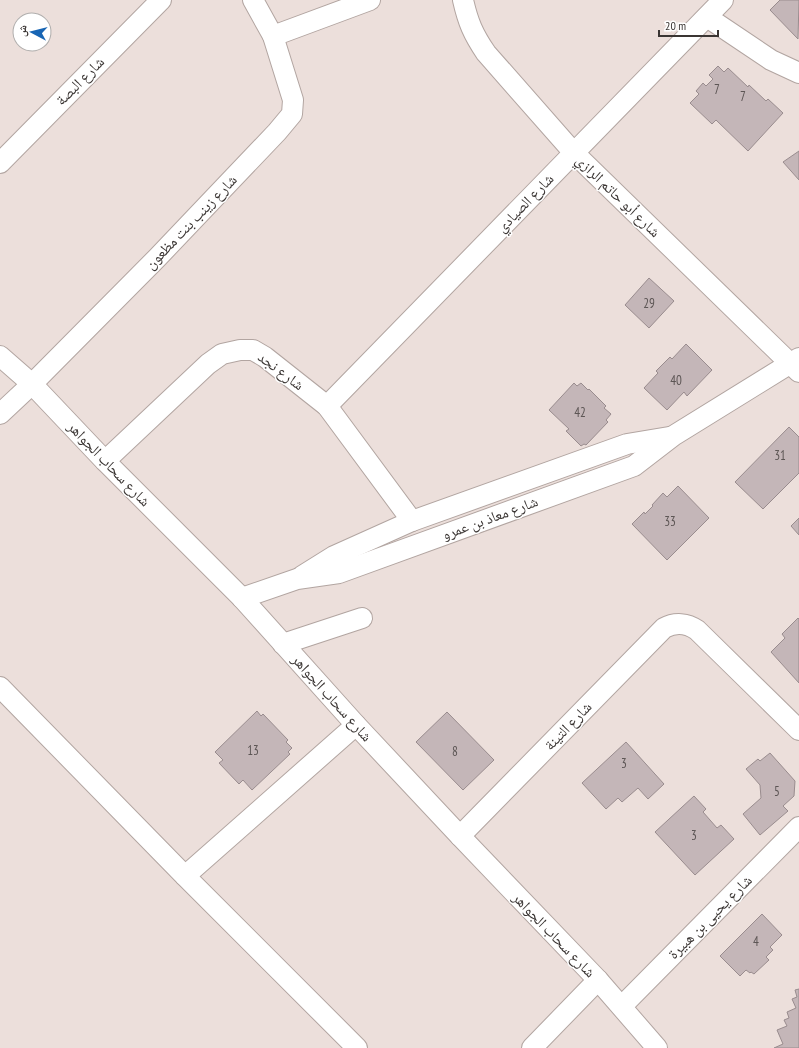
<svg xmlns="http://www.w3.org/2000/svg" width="799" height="1048" font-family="'PT Sans Narrow','Noto Naskh Arabic',sans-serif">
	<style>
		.building { fill: #c4b6b8; stroke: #998c8e }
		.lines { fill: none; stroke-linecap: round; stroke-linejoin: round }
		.minor-casing { stroke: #b2a5a1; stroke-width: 22 }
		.minor { stroke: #fff; stroke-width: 20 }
		.labels { text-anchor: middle; stroke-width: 3; stroke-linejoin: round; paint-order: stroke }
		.number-label { font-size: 13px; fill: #5c5554 }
		.street-label { font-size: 15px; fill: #3a3533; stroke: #fff }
	</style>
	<rect width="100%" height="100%" fill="#ecdfdb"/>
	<g class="building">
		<path d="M780 0H799L798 39 770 10Z"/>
		<path d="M718 66 724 72 728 68 748 87 749 85 766 101 768 99 783 113 748 151 716 120 712 124 690 103 699 94 696 91 703 83 706 86 713 79 709 75Z"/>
		<path d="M799 151V180L783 162Z"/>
		<path d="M649 278 674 301 649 328 625 305Z"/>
		<path d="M686 344 712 370 687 396 684 392 667 410 644 388 658 373 656 371 670 357 672 359Z"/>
		<path d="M574 383 577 386 581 383 588 390 589 389 606 406 604 408 611 414 606 420 608 422 586 445 584 444 581 446 566 431 569 429 549 410Z"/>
		<path d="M789 427 799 437V473L763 509 735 482Z"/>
		<path d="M678 486 709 518 667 560 632 524 644 512 645 514 653 506 652 505 663 493 667 497Z"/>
		<path d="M799 518V535L791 526Z"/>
		<path d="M798 618 799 619V683L771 652 785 638 782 634Z"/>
		<path d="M257 711 261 716 263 714 288 740 286 742 292 748 288 752 290 754 252 790 243 780 239 784 219 763 223 760 215 752Z"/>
		<path d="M447 712 494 760 463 790 416 742Z"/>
		<path d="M626 742 664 784 648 799 638 788 622 802 618 798 606 809 582 783Z"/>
		<path d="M770 753 795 781 794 796 783 806 788 811 760 835 743 814 761 798 760 785 746 769 758 759 760 761Z"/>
		<path d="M694 796 706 809 703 812 717 828 721 825 734 839 695 875 655 832Z"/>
		<path d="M762 914 782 935 770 947 773 950 766 957 769 960 754 974 751 972 750 973 746 970 740 976 720 956Z"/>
		<path d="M799 989V1048H774L783 1044 777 1030 787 1026 784 1020 789 1018 787 1012 796 1008 792 999 797 997 795 990Z"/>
	</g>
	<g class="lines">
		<g class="minor-casing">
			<g id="minor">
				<path d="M463 0C468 22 473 34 486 53L574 153 799 372"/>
				<path d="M707 17 771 60 799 73"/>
				<path d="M273 36 370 0"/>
				<path d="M0 163 161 0"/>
				<path d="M0 356 32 384 105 461 242 598 356 725 460 836 598 980 657 1048"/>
				<path d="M327 406 723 0"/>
				<path d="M0 414 32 384 157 258 277 132 292 114 293 100 273 36 253 0"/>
				<path d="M105 461 208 364 222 354 240 350H253L265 357 327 406 412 521"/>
				<path d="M302 576 334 556 412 521 627 444 669 437"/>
				<path d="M242 598 297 579 339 573 634 466 673 436 799 358"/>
				<path d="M283 644 362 618"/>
				<path d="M0 687 185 876 357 1048"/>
				<path d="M460 836 664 628C675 622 687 623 697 630L799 730"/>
				<path d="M185 876 356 725"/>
				<path d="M622 1006 799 827"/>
				<path d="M532 1048 598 980"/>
			</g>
		</g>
		<use href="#minor" class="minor"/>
	</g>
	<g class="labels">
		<g class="number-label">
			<text x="717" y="94">7</text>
			<text x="743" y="101">7</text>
			<text x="649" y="308">29</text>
			<text x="676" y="385">40</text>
			<text x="580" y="417">42</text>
			<text x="780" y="460">31</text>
			<text x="670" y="526">33</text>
			<text x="253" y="755">13</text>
			<text x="455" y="756">8</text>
			<text x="624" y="768">3</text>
			<text x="777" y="796">5</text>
			<text x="694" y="840">3</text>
			<text x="756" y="946">4</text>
		</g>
		<g class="street-label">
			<text transform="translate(80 81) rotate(-45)" y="5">شارع البصة</text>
			<text transform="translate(618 196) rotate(44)" y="5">شارع أبو حاتم الرازي</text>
			<text transform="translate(525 203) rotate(-46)" y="5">شارع الصيادي</text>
			<text transform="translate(191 222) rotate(-46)" y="5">شارع زينب بنت مظعون</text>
			<text transform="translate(281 371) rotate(37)" y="5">شارع نجد</text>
			<text transform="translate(109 464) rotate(46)" y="5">شارع سحاب الجواهر</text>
			<text transform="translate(490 518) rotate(-20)" y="5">شارع معاذ بن عمرو</text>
			<text transform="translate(332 698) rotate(48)" y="5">شارع سحاب الجواهر</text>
			<text transform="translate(568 726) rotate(-46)" y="5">شارع التينة</text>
			<text transform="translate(710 917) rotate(-45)" y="5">شارع يحيى بن هبيرة</text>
			<text transform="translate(554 935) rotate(46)" y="5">شارع سحاب الجواهر</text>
		</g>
	</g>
	<g transform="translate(32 32) rotate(277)"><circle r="19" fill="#ffffff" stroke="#b0aead"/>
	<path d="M0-3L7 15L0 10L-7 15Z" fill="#1865b4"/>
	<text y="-6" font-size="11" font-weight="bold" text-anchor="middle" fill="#3a3533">ش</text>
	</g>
	<path d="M659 30v6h59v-6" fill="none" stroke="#3a3533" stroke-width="2"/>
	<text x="665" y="30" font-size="12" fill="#3a3533" stroke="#ffffff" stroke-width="3" paint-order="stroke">20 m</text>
</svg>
